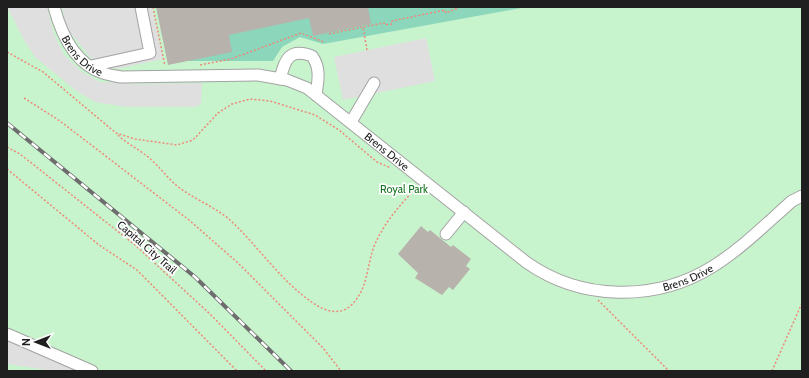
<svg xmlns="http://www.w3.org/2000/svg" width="809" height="378" font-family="Cabin,sans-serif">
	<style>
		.park { fill: #c8f4cd }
		.pitch { fill: #8cd6bc }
		.parking { fill: #dfdfdf }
		.building { fill: #b8b2ac }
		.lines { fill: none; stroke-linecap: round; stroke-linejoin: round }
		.minor-casing { stroke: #a3a3a3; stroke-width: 13 }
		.path { stroke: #ed897a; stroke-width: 1.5; stroke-dasharray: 2 2; stroke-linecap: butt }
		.minor { stroke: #fff; stroke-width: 11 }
		.rail-casing { stroke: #6d6d6d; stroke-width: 4 }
		.rail { stroke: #fff; stroke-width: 2.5; stroke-dasharray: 8; stroke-linecap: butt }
		.labels { text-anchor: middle; stroke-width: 3.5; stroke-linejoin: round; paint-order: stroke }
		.street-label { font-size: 11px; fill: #1f1f1f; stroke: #fff }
		.park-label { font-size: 11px; fill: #167421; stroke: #fff }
	</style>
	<rect width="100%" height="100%" fill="#efece6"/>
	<rect class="park" x="7" y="7" width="795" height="364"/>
	<path class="pitch" d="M161 7H527L323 44 300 37 282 47 273 61H172Z"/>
	<g class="parking">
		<path d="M7 7H47L54 34 64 55 82 72 100 82 135 84 202 83 201 104 195 107H126L95 102 75 90 35 57 24 40Z"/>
		<path d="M62 7H152L163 59 116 69 90 57 66 27Z"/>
		<path d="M426 38 435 81 343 100 334 57Z"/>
		<path d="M7 334 92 371H54L7 364Z"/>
	</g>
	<g class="building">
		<path d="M156 7H368L371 24 313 36 309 18 229 35 232 52 168 65Z"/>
		<path d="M421 226 428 232 430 230 451 247 453 245 471 259 466 266 470 269 453 290 449 287 442 295 415 278 418 273 398 254Z"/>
	</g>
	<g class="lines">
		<g class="minor-casing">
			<g id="minor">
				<path id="s1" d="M54 7C61 33 75 64 103 73 109 75 115 76 121 77L258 75 287 80 307 88 526 262C581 301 655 302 712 267 741 249 767 223 792 201L802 196"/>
				<path d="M91 66 150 53 141 7"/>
				<path d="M280 79C285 60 289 47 312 56 321 68 318 81 316 95"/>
				<path d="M351 122 374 83"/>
				<path d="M446 234 464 212"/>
				<path d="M7 334 92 371"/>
			</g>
		</g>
		<g class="path">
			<path d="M153 7 165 66"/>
			<path d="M329 34 363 27"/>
			<path d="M367 50 363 27 384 23 385 25 392 24V21L445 10 446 13 460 7"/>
			<path d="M7 52 43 72 116 133 135 139 177 145 193 140 218 113 232 104 250 99 270 101 315 115 339 130 377 162 391 168"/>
			<path d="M200 65 231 59 301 33 324 42"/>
			<path d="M24 98 60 121 189 220 238 263 323 348 341 371"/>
			<path d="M118 135C126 143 135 147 144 154 159 164 168 181 184 191 199 201 216 208 230 220 259 247 282 283 316 305 326 311 339 315 349 307 369 291 366 265 375 244 384 223 400 205 416 188"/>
			<path d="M7 147 20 154 135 245 210 314 266 371"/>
			<path d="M7 169 99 245 137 270 237 371"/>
			<path d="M598 300 669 371"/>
			<path d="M772 371 802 303"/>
		</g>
		<use href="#minor" class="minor"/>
		<g class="rail-casing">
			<path id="rail" d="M7 123 195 277 291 371"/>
		</g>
		<use href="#rail" class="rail"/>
	</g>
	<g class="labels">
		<g class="street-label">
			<text dy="4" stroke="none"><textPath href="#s1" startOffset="58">Brens Drive</textPath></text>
			<text dy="4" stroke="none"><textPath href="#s1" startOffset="394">Brens Drive</textPath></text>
			<text transform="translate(147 247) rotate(41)" y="4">Capital City Trail</text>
			<text dy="4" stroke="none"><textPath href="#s1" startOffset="742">Brens Drive</textPath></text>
		</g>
		<g class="park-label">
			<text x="404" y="193">Royal Park</text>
		</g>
	</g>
	<rect width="809" height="378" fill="none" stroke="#1f1f1f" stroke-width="16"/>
	<g transform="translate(36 342) rotate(270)" stroke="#ffffff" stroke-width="3" paint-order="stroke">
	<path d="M0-3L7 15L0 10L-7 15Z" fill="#1f1f1f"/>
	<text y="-6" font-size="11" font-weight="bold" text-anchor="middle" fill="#1f1f1f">N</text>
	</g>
</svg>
